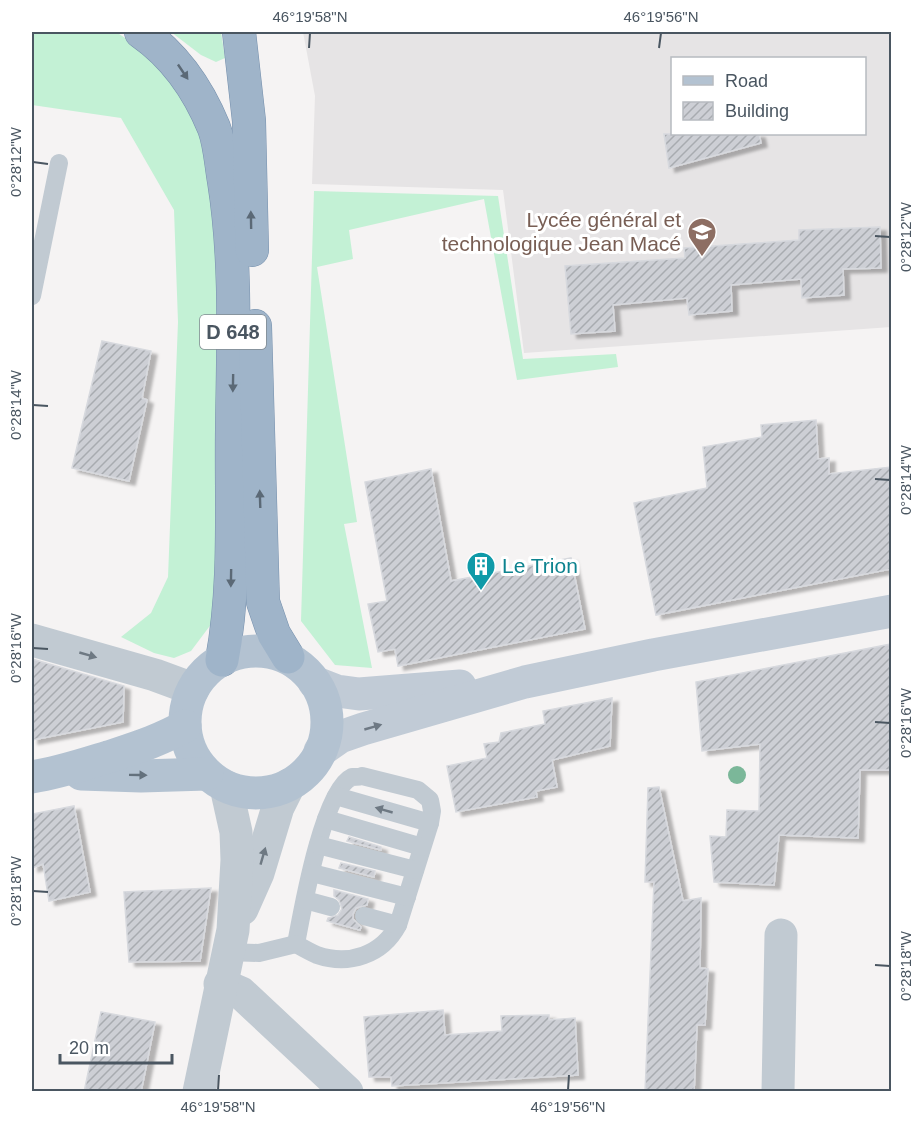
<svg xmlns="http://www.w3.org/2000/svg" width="923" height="1123" font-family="Helvetica,sans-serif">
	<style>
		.education { fill: #e6e4e5; fill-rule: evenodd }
		.grass { fill: #c3f1d5 }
		.building { fill: url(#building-hatch); stroke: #d7d9de; stroke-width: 1.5; filter: url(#shadow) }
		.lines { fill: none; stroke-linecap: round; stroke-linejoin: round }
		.trunk-casing { stroke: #7690ad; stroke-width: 34 }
		.service { stroke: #c1cad2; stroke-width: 18 }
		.minor { stroke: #c1cad2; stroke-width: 33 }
		.secondary { stroke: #c1cbd6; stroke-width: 33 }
		.primary { stroke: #b3c2d1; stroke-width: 33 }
		.trunk { stroke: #9fb4c9; stroke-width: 33 }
		.tree { fill: #7bb799 }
		.oneway { fill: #5b6976 }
		.oneway2 { fill: #6e7983 }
		.oneway3 { fill: #6e7984 }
		.oneway4 { fill: #64717d }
		.ticks { fill: none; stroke: #4a5661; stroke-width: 2 }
		.labels { text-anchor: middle; stroke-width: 6; stroke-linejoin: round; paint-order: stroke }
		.shield { fill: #fff; stroke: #808990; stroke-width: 1.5 }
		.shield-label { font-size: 20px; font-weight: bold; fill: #4a5661 }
		.education-label { font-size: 21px; fill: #785e54; stroke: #fff; text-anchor: end }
		.culture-label { font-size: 21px; fill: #0d838f; stroke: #fff; text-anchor: start }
		.neatline { fill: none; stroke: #4a5661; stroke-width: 2 }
		.ticks-label { font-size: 15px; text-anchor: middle; fill: #4a5661 }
	</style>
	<defs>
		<pattern id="building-hatch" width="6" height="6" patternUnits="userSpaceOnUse" patternTransform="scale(1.5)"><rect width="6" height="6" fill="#cdcfd5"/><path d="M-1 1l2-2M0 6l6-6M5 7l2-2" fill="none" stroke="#a8abb0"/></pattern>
		<filter id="shadow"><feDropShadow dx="6" dy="4" stdDeviation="1.5" flood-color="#0004"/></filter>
	</defs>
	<rect width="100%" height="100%" fill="#f5f3f3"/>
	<path class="education" d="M303 32H891V327L524 353 503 190 312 184 315 96ZM672 58H864V134H672Z"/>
	<g class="grass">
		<path d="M32 32H116L142 49 189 99 211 173 220 291 221 457 212 623 191 651 174 658 154 653 121 637 151 613 168 577 178 322 174 210 121 118 32 105Z"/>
		<path d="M171 32H221L225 58 216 62 201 55Z"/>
		<path d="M314 191 498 196 523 359 616 354 618 367 517 380 484 199 349 230 353 259 317 267 357 522 344 524 372 668 335 665 301 621Z"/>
	</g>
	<g class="building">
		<path d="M664 134H759L761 143 669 168Z"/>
		<path d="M880 227 881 268 843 269 844 295 802 298 801 279 731 285 732 311 689 315 687 298 613 305 615 331 571 334 565 266 685 258 684 248 799 240V230Z"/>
		<path d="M102 341 151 351 142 398 147 400 129 481 72 468Z"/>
		<path d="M816 420 818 459 829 458V474L891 467V569L656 615 634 503 707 488 703 447 762 437 761 425Z"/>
		<path d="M431 469 451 581 571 558 585 629 398 666 395 649 378 652 368 604 387 601 365 482Z"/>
		<path d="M891 644V770H860L858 838 779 835 774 885 714 882 710 836 726 837 727 810 759 811 760 744 702 751 696 682Z"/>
		<path d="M32 659 124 686 123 722 32 740Z"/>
		<path d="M612 698 610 746 552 760 557 787 536 791 537 797 456 812 447 766 487 758 484 744 499 742 501 733 545 724 543 711Z"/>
		<path d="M659 787 683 901 701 898 700 968 708 969 705 1025H697L694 1092H645L654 882H645L648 788Z"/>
		<path d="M74 806 90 892 49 901 43 864 32 868V814Z"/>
		<path d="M349 837 381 847V850L347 841Z"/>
		<path d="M341 863 375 871 374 877 339 868Z"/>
		<path d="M211 888 200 961 129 962 124 892Z"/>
		<path d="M334 890 368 899 367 905 356 908 353 914V919L361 927 360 930 327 921 328 918 338 915 342 909 339 900 334 896Z"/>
		<path d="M443 1010 445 1035 502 1031 501 1016 549 1015V1020L575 1018 578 1075 392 1086 391 1077H369L364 1017Z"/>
		<path d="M101 1012 155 1022 141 1092H84Z"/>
	</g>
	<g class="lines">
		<g class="trunk-casing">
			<g id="trunk">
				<path d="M141 32C174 55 198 89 214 128 220 144 221 164 224 181 237 263 233 347 232 430 231 506 236 585 222 660"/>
				<path d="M239 32 249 121 252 250"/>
				<path d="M255 326 263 602 274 634 288 657"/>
			</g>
		</g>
		<g class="service">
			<path d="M32 296 59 163"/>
			<path d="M362 776 418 790 430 800 432 811 430 823 398 925C382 955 349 966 317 955 310 952 303 948 296 944 302 912 323 790 352 777 353 777 360 777 362 776Z"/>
			<path d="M336 796 430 823"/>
			<path d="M326 819 422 847"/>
			<path d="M318 845 415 870"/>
			<path d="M312 873 407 897"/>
			<path d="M305 900 331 907"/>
			<path d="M364 916 398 925"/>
			<path d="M228 952 259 953 296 944"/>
		</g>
		<g class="minor">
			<path d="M32 640 155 675 193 689"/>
			<path d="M242 909 258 873 278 807 289 785"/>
			<path d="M220 984 241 993 347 1092"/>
			<path d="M199 1092 233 930 237 860 236 832 226 787"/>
			<path d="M778 1092 781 935"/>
		</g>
		<g class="secondary">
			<path d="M314 682 337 691 359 694 460 686"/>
			<path d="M320 751 340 737 363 729 525 682 653 655 892 611"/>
		</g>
		<g class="primary">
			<circle cx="256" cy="722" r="71"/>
			<path d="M81 774 141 776 207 774"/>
			<path d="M32 777C58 773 82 765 108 757 135 748 161 740 185 726"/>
		</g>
		<use href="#trunk" class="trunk"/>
	</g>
	<circle class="tree" cx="737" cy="775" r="9"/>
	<defs><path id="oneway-solid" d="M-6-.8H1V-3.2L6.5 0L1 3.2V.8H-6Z" transform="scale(1.5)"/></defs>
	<g class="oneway">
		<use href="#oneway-solid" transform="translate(183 72) rotate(56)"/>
		<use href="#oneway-solid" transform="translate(251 220) rotate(-91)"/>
		<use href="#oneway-solid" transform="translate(233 383) rotate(91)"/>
		<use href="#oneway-solid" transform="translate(260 499) rotate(-92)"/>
		<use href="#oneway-solid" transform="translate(231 578) rotate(91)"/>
	</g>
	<g class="oneway2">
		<use href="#oneway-solid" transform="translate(88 655) rotate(16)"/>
		<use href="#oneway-solid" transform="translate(384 810) rotate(-164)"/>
		<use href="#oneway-solid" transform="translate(263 856) rotate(-74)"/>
	</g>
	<use class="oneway3" href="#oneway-solid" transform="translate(373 727) rotate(-16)"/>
	<use class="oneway4" href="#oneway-solid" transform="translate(138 775) rotate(1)"/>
	<path class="ticks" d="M309 48 310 33M659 48 661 33M33 162 48 164M875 236 890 237M33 405 48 406M875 479 890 480M33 648 48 649M875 722 890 723M33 891 48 892M875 965 890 966M218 1090 219 1075M568 1090 569 1075"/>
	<defs>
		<g id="school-pin" transform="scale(1.5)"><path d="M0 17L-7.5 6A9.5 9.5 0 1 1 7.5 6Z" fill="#8d6e63" stroke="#fff"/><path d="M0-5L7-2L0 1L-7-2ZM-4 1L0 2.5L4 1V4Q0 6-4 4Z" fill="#fff"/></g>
		<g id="building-pin" transform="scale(1.5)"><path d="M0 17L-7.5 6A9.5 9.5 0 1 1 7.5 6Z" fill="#0f9aa8" stroke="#fff"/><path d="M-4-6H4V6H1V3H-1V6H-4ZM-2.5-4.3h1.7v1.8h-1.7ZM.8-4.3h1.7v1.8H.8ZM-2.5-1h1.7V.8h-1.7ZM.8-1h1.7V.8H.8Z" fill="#fff"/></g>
	</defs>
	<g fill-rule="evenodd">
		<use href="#school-pin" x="702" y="232"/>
		<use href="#building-pin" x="481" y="566"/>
	</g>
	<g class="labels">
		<rect class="shield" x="200" y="315" width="66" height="34" rx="4.5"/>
		<g class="shield-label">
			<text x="233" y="339">D 648</text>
		</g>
		<g class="education-label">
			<text x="681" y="227">Lycée général et<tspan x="681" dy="24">technologique Jean Macé</tspan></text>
		</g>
		<g class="culture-label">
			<text x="502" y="573">Le Trion</text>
		</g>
	</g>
	<rect width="923" height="1123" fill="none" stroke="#ffffff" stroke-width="66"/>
	<rect x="671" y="57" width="195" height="78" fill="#ffffff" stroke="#b7bbc0" stroke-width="1.5"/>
	<rect x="683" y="76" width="30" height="9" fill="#b3c2d1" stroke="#b7bbc0" stroke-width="1.5"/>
	<text x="725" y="87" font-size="18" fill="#4a5661">Road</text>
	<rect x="683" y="102" width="30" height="18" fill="url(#building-hatch)" stroke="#b7bbc0" stroke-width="1.5"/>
	<text x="725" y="117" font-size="18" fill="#4a5661">Building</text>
	<path d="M60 1054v9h112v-9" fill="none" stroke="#4a5661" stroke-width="3"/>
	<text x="69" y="1054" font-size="18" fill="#4a5661" stroke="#ffffff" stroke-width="4.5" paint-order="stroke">20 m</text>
	<rect x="33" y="33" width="857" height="1057" class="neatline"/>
	<g class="ticks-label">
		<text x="310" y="22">46°19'58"N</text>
		<text x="661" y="22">46°19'56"N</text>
		<text transform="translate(16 162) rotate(-90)" y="5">0°28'12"W</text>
		<text transform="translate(906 237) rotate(-90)" y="5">0°28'12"W</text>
		<text transform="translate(16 405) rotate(-90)" y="5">0°28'14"W</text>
		<text transform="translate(906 480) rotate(-90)" y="5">0°28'14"W</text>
		<text transform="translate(16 648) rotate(-90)" y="5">0°28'16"W</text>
		<text transform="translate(906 723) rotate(-90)" y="5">0°28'16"W</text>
		<text transform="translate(16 891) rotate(-90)" y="5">0°28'18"W</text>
		<text transform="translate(906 966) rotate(-90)" y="5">0°28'18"W</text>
		<text x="218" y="1112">46°19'58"N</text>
		<text x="568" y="1112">46°19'56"N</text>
	</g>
</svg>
